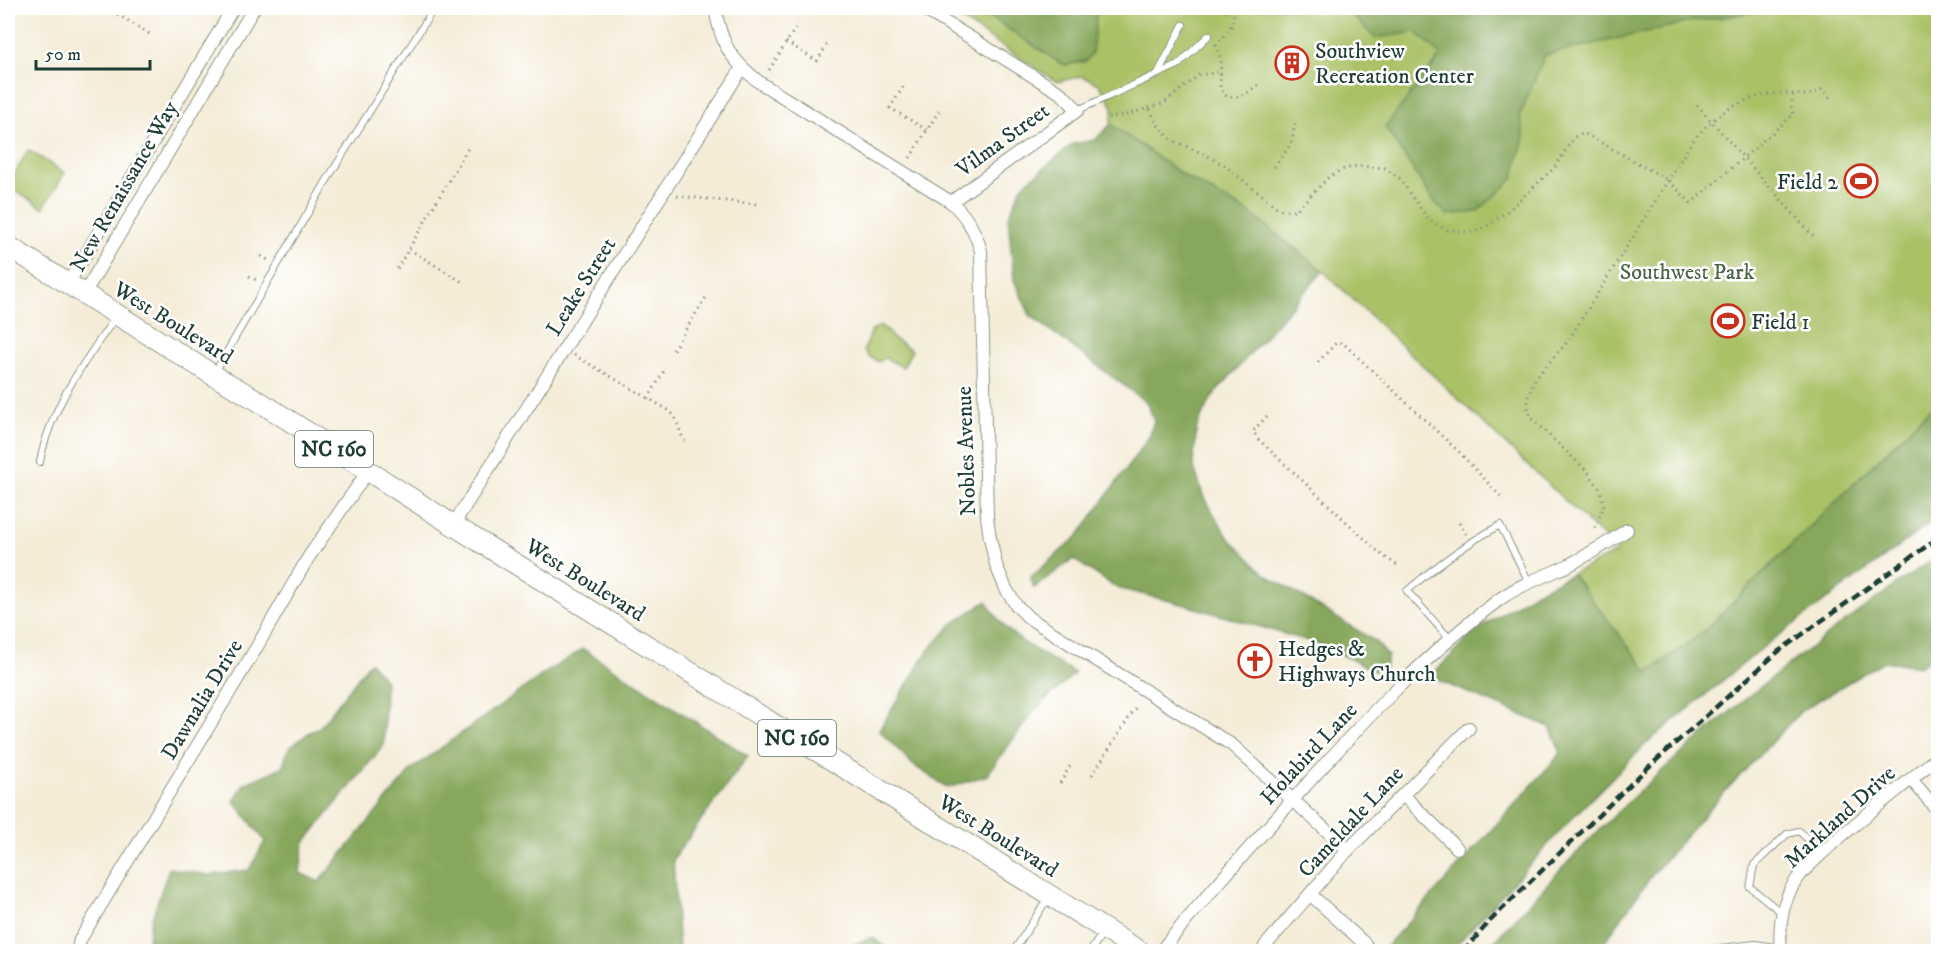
<svg xmlns="http://www.w3.org/2000/svg" width="1946" height="959" font-family="'IM FELL DW Pica',serif">
	<style>
		.green { fill: #aac166; stroke: #647f4d; stroke-width: 1.5 }
		.forest { fill: #87a75b; stroke: #537248; stroke-width: 1.5 }
		.lines { fill: none; stroke-linecap: round; stroke-linejoin: round }
		.service-casing { stroke: #8a9486; stroke-width: 8 }
		.minor-casing { stroke: #8a9486; stroke-width: 14 }
		.primary-casing { stroke: #8a9486; stroke-width: 22 }
		.path { stroke: #8a9486; stroke-width: 3; stroke-dasharray: 1.5 4.5; stroke-linecap: butt }
		.service { stroke: #fff; stroke-width: 6 }
		.minor { stroke: #fff; stroke-width: 12 }
		.primary { stroke: #fff; stroke-width: 20 }
		.rail { stroke: #1f3d34; stroke-width: 4.5; stroke-dasharray: 9 4.5; stroke-linecap: butt }
		.labels { text-anchor: middle; stroke-width: 5; stroke-linejoin: round; paint-order: stroke }
		.shield { fill: #fff; stroke: #627771; stroke-width: 1.5 }
		.shield-label { font-size: 21px; font-weight: bold; fill: #1f3d34 }
		.poi-label { font-size: 22px; fill: #1f3d34; stroke: #fff; text-anchor: start }
		.street-label { font-size: 22px; fill: #1f3d34; stroke: #fff }
		.park-label { font-size: 22px; fill: #496543; stroke: #fff }
	</style>
	<rect width="100%" height="100%" fill="#fff"/>
	<filter id="ink" filterUnits="userSpaceOnUse"><feTurbulence type="fractalNoise" baseFrequency=".0167" numOctaves="2"/><feDisplacementMap in="SourceGraphic" scale="12" xChannelSelector="R" yChannelSelector="G"/><feConvolveMatrix kernelMatrix="1 2 1 2 8 2 1 2 1" color-interpolation-filters="sRGB"/></filter>
	<filter id="wash" filterUnits="userSpaceOnUse"><feTurbulence type="fractalNoise" baseFrequency=".008" numOctaves="4" result="noise"/><feDisplacementMap in="SourceGraphic" scale="24" xChannelSelector="R" yChannelSelector="G"/><feGaussianBlur stdDeviation="1.35" result="paint"/><feColorMatrix in="noise" values="0 0 0 0 0 0 0 0 0 0 0 0 0 0 0 0 0 1.4 0 .05"/><feComposite in="paint" operator="in"/></filter>
	<g filter="url(#wash)">
		<rect width="100%" height="100%" fill="#f4ecd7"/>
		<g class="green">
			<path d="M943 8H1696L1695 21 1782 8H1938V401L1702 633 1648 673 1572 574 1617 552 1611 544 1323 271 1248 212 1184 176 1111 124 1113 107 1099 84 1082 76 1057 82Z"/>
			<path d="M28 150 65 173 43 208 8 186Z"/>
			<path d="M881 326 888 331 892 338 912 350 903 367 885 358 879 362 869 357 864 350 872 330Z"/>
		</g>
		<g class="forest">
			<path d="M977 8H1097L1092 53 1086 61 1066 65 1060 63Z"/>
			<path d="M1345 8H1782L1694 21 1545 55 1520 115 1524 137 1513 179 1477 212 1447 215 1433 200 1385 127 1441 55 1416 32 1375 38Z"/>
			<path d="M1111 124 1184 176 1248 212 1323 271 1212 397 1197 426 1193 464 1204 498 1228 537 1265 574 1375 641 1388 656 1384 670 1374 671 1322 645 1182 604 1117 588 1073 559 1034 588 1030 578 1079 535 1149 437 1154 421 1147 403 1030 315 1014 280 1008 218 1022 186 1073 144 1095 140Z"/>
			<path d="M1938 401V517L1766 645 1646 744 1573 817 1451 951H1382L1561 753 1550 727 1430 677 1475 631 1536 592 1572 574 1648 672 1702 633Z"/>
			<path d="M1938 555V653L1920 666 1884 661 1802 710 1716 801 1652 875 1598 951H1485C1543 888 1602 824 1666 767 1752 690 1844 620 1938 555Z"/>
			<path d="M987 601C1003 637 1043 654 1075 673L1033 712 987 775 948 788 913 765 879 730 927 652 953 623Z"/>
			<path d="M583 649 748 756 673 859 679 951H147L150 924 169 868 208 875 249 870 265 841 234 801 244 784 282 767 289 748 310 732 319 728 370 662 385 680 384 745 304 843 300 873 319 882 412 769 545 673Z"/>
			<path d="M872 937 891 951H838Z"/>
		</g>
	</g>
	<g filter="url(#ink)">
		<g class="lines">
			<g class="service-casing">
				<g id="service">
					<path d="M1158 73 1183 25"/>
					<path d="M1078 110 1178 65 1209 35"/>
					<path d="M215 372 330 175 434 8"/>
					<path d="M40 462C50 408 84 362 115 318"/>
					<path d="M1449 638 1407 591C1436 565 1466 544 1500 525L1529 582"/>
					<path d="M1782 913 1750 887 1754 865 1787 834 1799 831 1822 853"/>
					<path d="M1013 952 1048 898"/>
					<path d="M1090 952 1103 932"/>
				</g>
			</g>
			<g class="minor-casing">
				<g id="minor">
					<path d="M715 8C721 44 730 59 759 82L951 202C967 217 975 230 981 251L987 517 990 538 996 565 1006 589 1016 605 1029 618 1232 745 1348 850"/>
					<path d="M922 8 1062 94 1078 110 951 202"/>
					<path d="M68 284 233 8"/>
					<path d="M84 294 254 8"/>
					<path d="M453 525 742 68"/>
					<path d="M1911 779 1938 811"/>
					<path d="M1403 795 1457 848"/>
					<path d="M1310 894 1366 945"/>
					<path d="M1265 946 1348 850 1469 728"/>
					<path d="M77 952 80 940 255 650 308 558 368 471"/>
					<path d="M1160 952C1204 898 1251 846 1298 794 1361 724 1423 656 1500 599 1520 584 1546 576 1569 565 1589 554 1608 543 1627 530"/>
					<path d="M1713 952 1755 947 1781 951"/>
					<path d="M1781 952C1779 931 1780 912 1789 893 1798 873 1815 860 1831 845 1866 814 1903 786 1938 757"/>
				</g>
			</g>
			<g class="primary-casing">
				<path id="primary" d="M8 246 213 375 257 400 453 525 1141 952"/>
			</g>
			<g class="path">
				<path d="M107 8 151 35"/>
				<path d="M1234 8C1235 24 1229 33 1216 44L1221 61 1220 89 1227 97H1241L1258 85"/>
				<path d="M1225 11 1252 9 1265 16"/>
				<path d="M786 42 817 61 829 42"/>
				<path d="M769 70 798 24"/>
				<path d="M903 87 890 108 927 130"/>
				<path d="M1697 105 1813 236"/>
				<path d="M1150 109 1157 124 1172 140 1208 156 1224 165 1279 209 1292 211 1297 209 1330 176 1341 170 1357 166 1385 168 1399 178 1429 220 1447 230 1470 232 1480 230 1491 224 1510 209 1555 167 1574 137 1584 133 1668 180 1691 203 1794 114 1791 109 1793 94"/>
				<path d="M1108 118 1126 115 1164 103 1199 75 1220 72"/>
				<path d="M910 158 940 109"/>
				<path d="M1274 167 1291 144 1295 125 1298 120"/>
				<path d="M677 196 756 204"/>
				<path d="M409 249 464 283"/>
				<path d="M261 256 270 261"/>
				<path d="M397 269 468 148"/>
				<path d="M249 276 258 281"/>
				<path d="M673 350 708 294"/>
				<path d="M574 355 670 411C679 420 678 431 685 441"/>
				<path d="M1318 362 1336 343 1339 342 1345 345 1459 452 1502 498"/>
				<path d="M648 399 665 369"/>
				<path d="M1267 416 1253 431 1258 439 1383 556 1399 566"/>
				<path d="M1459 523 1466 534"/>
				<path d="M1595 528 1604 506 1600 489 1588 472 1531 418 1528 409V394L1535 379 1568 341 1690 145C1712 114 1744 95 1782 93 1797 93 1809 99 1822 89L1830 98"/>
				<path d="M1092 775 1136 707"/>
				<path d="M1060 783 1072 763"/>
			</g>
			<use href="#service" class="service"/>
			<use href="#minor" class="minor"/>
			<use href="#primary" class="primary"/>
			<path class="rail" d="M1463 952 1490 921 1643 772 1779 651 1938 538"/>
		</g>
	</g>
	<defs>
		<g id="building-ring" transform="scale(1.725)"><circle r="9.5" fill="#fff" stroke="#c8321e" stroke-width="1.5"/><path d="M-4-6H4V6H1V3H-1V6H-4ZM-2.5-4.3h1.7v1.8h-1.7ZM.8-4.3h1.7v1.8H.8ZM-2.5-1h1.7V.8h-1.7ZM.8-1h1.7V.8H.8Z" fill="#c8321e"/></g>
		<g id="stadium-ring" transform="scale(1.725)"><circle r="9.5" fill="#fff" stroke="#c8321e" stroke-width="1.5"/><path d="M0-5a6.5 5 0 1 0 0 10a6.5 5 0 1 0 0-10ZM-3.5-1.8h7v3.6h-7Z" fill="#c8321e"/></g>
		<g id="church-ring" transform="scale(1.725)"><circle r="9.5" fill="#fff" stroke="#c8321e" stroke-width="1.5"/><path d="M-1.2-6h2.4v3.5h3.3v2.4h-3.3V6h-2.4V-.1h-3.3v-2.4h3.3Z" fill="#c8321e"/></g>
	</defs>
	<g fill-rule="evenodd">
		<use href="#building-ring" x="1292" y="63"/>
		<use href="#stadium-ring" x="1861" y="181"/>
		<use href="#stadium-ring" x="1728" y="321"/>
		<use href="#church-ring" x="1255" y="661"/>
	</g>
	<g class="labels">
		<g class="shield">
			<rect x="295" y="431" width="78" height="36" rx="4.5"/>
			<rect x="758" y="720" width="78" height="36" rx="4.5"/>
		</g>
		<g class="shield-label">
			<text x="334" y="456">NC 160</text>
			<text x="797" y="745">NC 160</text>
		</g>
		<g class="poi-label">
			<text x="1315" y="58">Southview<tspan x="1315" dy="25">Recreation Center</tspan></text>
			<text x="1838" y="189" text-anchor="end">Field 2</text>
			<text x="1751" y="329">Field 1</text>
			<text x="1278" y="656">Hedges &amp;<tspan x="1278" dy="25">Highways Church</tspan></text>
		</g>
		<g class="street-label">
			<text transform="translate(1002 139) rotate(-36)" y="8">Vilma Street</text>
			<text transform="translate(123 186) rotate(-60)" y="8">New Renaissance Way</text>
			<text transform="translate(580 286) rotate(-58)" y="8">Leake Street</text>
			<text transform="translate(174 322) rotate(32)" y="8">West Boulevard</text>
			<text transform="translate(965 451) rotate(-92)" y="8">Nobles Avenue</text>
			<text transform="translate(586 579) rotate(32)" y="8">West Boulevard</text>
			<text transform="translate(201 699) rotate(-59)" y="8">Dawnalia Drive</text>
			<text transform="translate(1308 753) rotate(-47)" y="8">Holabird Lane</text>
			<text transform="translate(1839 816) rotate(-42)" y="8">Markland Drive</text>
			<text transform="translate(1350 821) rotate(-47)" y="8">Cameldale Lane</text>
			<text transform="translate(999 835) rotate(32)" y="8">West Boulevard</text>
		</g>
		<g class="park-label">
			<text x="1687" y="279">Southwest Park</text>
		</g>
	</g>
	<rect width="1946" height="959" fill="none" stroke="#fff" stroke-width="30"/>
	<path d="M36 60v9h114v-9" fill="none" stroke="#1f3d34" stroke-width="3"/>
	<text x="45" y="60" font-size="18" fill="#1f3d34" stroke="#ffffff" stroke-width="4.5" paint-order="stroke">50 m</text>
</svg>
